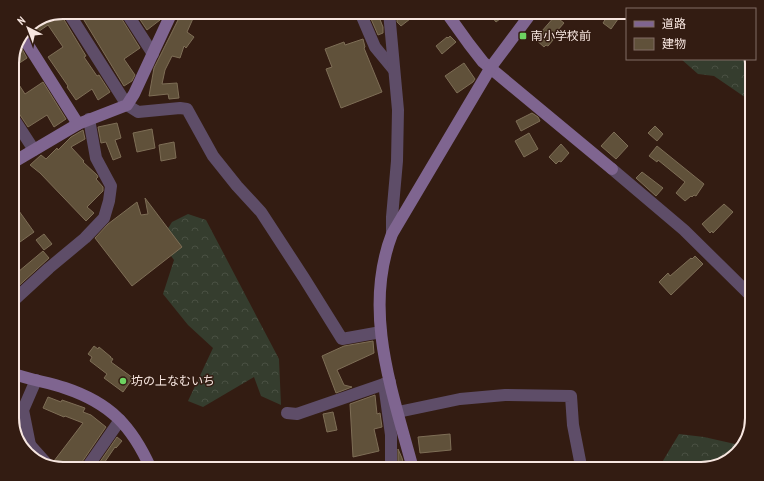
<svg xmlns="http://www.w3.org/2000/svg" width="764" height="481" font-family="'PT Sans Narrow','Noto Sans JP',sans-serif">
	<style>
		.forest { fill: url(#forest-crowns) }
		.cemetery { fill: url(#cemetery-stones) }
		.building { fill: #60513a; stroke: #7e6e56 }
		.lines { fill: none; stroke-linecap: round; stroke-linejoin: round }
		.street { stroke: #5e4d68; stroke-width: 12 }
		.secondary { stroke: #7f6590; stroke-width: 12 }
		.poi-dot { fill: #6dd361; stroke: #331c12; stroke-width: 1.5 }
		.labels { text-anchor: middle; stroke-width: 3; stroke-linejoin: round; paint-order: stroke }
		.poi-label { font-size: 12px; fill: #f7e6e0; stroke: #331c12; text-anchor: start }
		.rim { fill: none; stroke: #f7e6e0; stroke-width: 2 }
	</style>
	<defs>
		<pattern id="forest-crowns" width="20" height="18" patternUnits="userSpaceOnUse"><rect width="20" height="18" fill="#353d2e"/><path d="M2 6a3 3 0 1 1 6 0M12 15a3 3 0 1 1 6 0" fill="none" stroke="#495042"/></pattern>
		<pattern id="cemetery-stones" width="16" height="16" patternUnits="userSpaceOnUse"><rect width="16" height="16" fill="#353d2e"/><path d="M2 7V4a2 2 0 0 1 4 0v3zM10 15v-3a2 2 0 0 1 4 0v3z" fill="#495042"/></pattern>
	</defs>
	<rect width="100%" height="100%" fill="#331c12"/>
	<g class="forest">
		<path d="M681 59H752V102L714 76 698 74Z"/>
		<path d="M188 214 206 220 279 359 281 405 261 396 254 377 203 407 188 401 213 348 188 325 163 294 174 260 160 241 172 222Z"/>
		<path d="M679 434 704 437 744 446 726 462 701 469H658Z"/>
	</g>
	<path class="cemetery" d="M270 463V469H250L253 464Z"/>
	<g class="building">
		<path d="M79 12H119L120 16 140 48 124 59 135 75 132 81 124 86Z"/>
		<path d="M135 12H155L160 20 147 30Z"/>
		<path d="M182 12H191L195 14 187 32 194 37 186 48 184 46 180 58 172 56 165 70 162 84 177 83 179 98 169 99 168 94 149 96 154 68Z"/>
		<path d="M368 12H377L383 27V33L378 35Z"/>
		<path d="M405 12H419L401 26 397 22V18Z"/>
		<path d="M488 12H509L496 22Z"/>
		<path d="M610 12H623L611 29 603 23Z"/>
		<path d="M60 13 86 56 84 57 97 76 99 75 110 92 98 100 92 89 76 100 67 87 68 86 48 57 63 47 48 25 32 36 27 28Z"/>
		<path d="M555 16 564 23 551 38 553 40 548 46 546 45 544 47 535 39Z"/>
		<path d="M450 36 456 42 442 54 436 46 447 37 448 38Z"/>
		<path d="M363 39 365 47 364 48 382 92 341 108 326 69 332 67 325 49 344 42 345 45Z"/>
		<path d="M22 49 27 58 12 68V60L15 54Z"/>
		<path d="M464 63 475 79 473 82 457 93 445 76Z"/>
		<path d="M12 74 25 94 43 82 66 119 54 127 47 115 28 127 18 112 12 107Z"/>
		<path d="M532 113 538 117 540 121 521 131 516 121Z"/>
		<path d="M117 123 121 138 115 140 121 157 113 160 106 142 101 143 98 127Z"/>
		<path d="M655 126 663 134 657 141 648 133Z"/>
		<path d="M152 129 155 148 137 152 133 133Z"/>
		<path d="M83 130 85 139 71 147 84 161 83 162 97 175 98 177 96 179 103 187V191L87 207 94 213 86 221 40 173 30 165 41 155 46 159 57 148 58 150 71 137Z"/>
		<path d="M614 132 628 146 616 159 601 146Z"/>
		<path d="M529 133 538 149 524 157 515 141Z"/>
		<path d="M174 142 176 158 161 161 159 145Z"/>
		<path d="M561 144 569 153 561 162 559 161 556 164 549 157Z"/>
		<path d="M657 146 704 184 696 196 694 195 692 197 691 196 685 201 676 193 685 182 658 160 657 162 649 156Z"/>
		<path d="M642 172 663 188 656 196 636 178Z"/>
		<path d="M145 198 182 247 132 286 95 238 108 224 137 202 141 215 148 214Z"/>
		<path d="M724 204 733 212 713 233 712 231 710 233 702 224Z"/>
		<path d="M19 211 34 232 20 242 12 231V215Z"/>
		<path d="M44 234 52 244 44 250 36 240Z"/>
		<path d="M43 251 49 258 12 292V277Z"/>
		<path d="M695 256 703 264 671 295 659 282 668 273 670 276 691 258 692 259Z"/>
		<path d="M373 341 374 353 337 370 344 385 352 387 336 393 322 356 344 346Z"/>
		<path d="M94 346 98 349 99 347 111 357H110L113 359 111 362 133 378 123 392 104 378 107 374 90 361 92 357 88 354Z"/>
		<path d="M375 395 377 414 380 413 382 427 374 429 379 451 353 457 350 404Z"/>
		<path d="M48 397 61 402 62 400 85 408 83 412 91 415 106 427 80 465 79 469H63L54 466V461L83 423 65 416 64 417 43 408Z"/>
		<path d="M333 412 337 430 327 432 323 414Z"/>
		<path d="M450 434 451 450 420 453 418 437Z"/>
		<path d="M117 437 122 441 116 448 115 447 100 469H95Z"/>
		<path d="M398 449 402 458 405 469H398Z"/>
	</g>
	<g class="lines">
		<g class="street">
			<path d="M68 12 127 105 138 112 180 108 187 109 213 156 237 186 261 212 304 278 342 339 381 332"/>
			<path d="M126 12 153 54"/>
			<path d="M360 12 375 47 394 70"/>
			<path d="M389 12 398 110 397 161 392 217V234"/>
			<path d="M12 116 34 150"/>
			<path d="M612 169 684 230 752 297"/>
			<path d="M12 302 49 268 85 238 104 218 109 201 111 186 96 158 89 119"/>
			<path d="M384 384 391 435V469"/>
			<path d="M398 412 460 399 505 395 571 396 573 425 581 466 583 469"/>
			<path d="M287 413 297 414 390 382"/>
			<path d="M30 445 47 464"/>
			<path d="M26 451 30 445 23 410 36 380"/>
			<path d="M86 469 120 420"/>
		</g>
		<g class="secondary">
			<path d="M446 12 469 44 483 62 612 169"/>
			<path d="M23 37 78 124"/>
			<path d="M12 163 78 124 127 105 134 94 172 12"/>
			<path d="M12 373C29 380 48 382 65 388 110 403 132 426 151 469"/>
			<path d="M413 469C393 393 362 312 392 234L491 67 532 12"/>
		</g>
	</g>
	<g class="poi-dot">
		<rect x="519" y="32" width="8" height="8" rx="2"/>
		<circle cx="123" cy="381" r="4"/>
	</g>
	<g class="labels">
		<g class="poi-label">
			<text x="531" y="40">南小学校前</text>
			<text x="131" y="385">坊の上なむいち</text>
		</g>
	</g>
	<path d="M0 0H764V481H0ZM63 19H701A44 44 0 0 1 745 63V418A44 44 0 0 1 701 462H63A44 44 0 0 1 19 418V63A44 44 0 0 1 63 19Z" fill="#331c12" fill-rule="evenodd"/>
	<path class="rim" d="M63 19H701A44 44 0 0 1 745 63V418A44 44 0 0 1 701 462H63A44 44 0 0 1 19 418V63A44 44 0 0 1 63 19Z"/>
	<rect x="626" y="8" width="130" height="52" fill="#331c12" stroke="#816d64"/>
	<rect x="634" y="21" width="20" height="6" fill="#7f6590" stroke="#816d64"/>
	<text x="662" y="28" font-size="12" fill="#f7e6e0">道路</text>
	<rect x="634" y="38" width="20" height="12" fill="#60513a" stroke="#816d64"/>
	<text x="662" y="48" font-size="12" fill="#f7e6e0">建物</text>
	<g transform="translate(28 28) rotate(318)" stroke="#331c12" stroke-width="3" paint-order="stroke">
	<path d="M0-3L7 15L0 10L-7 15Z" fill="#f7e6e0"/>
	<text y="-6" font-size="11" font-weight="bold" text-anchor="middle" fill="#f7e6e0">N</text>
	</g>
</svg>
